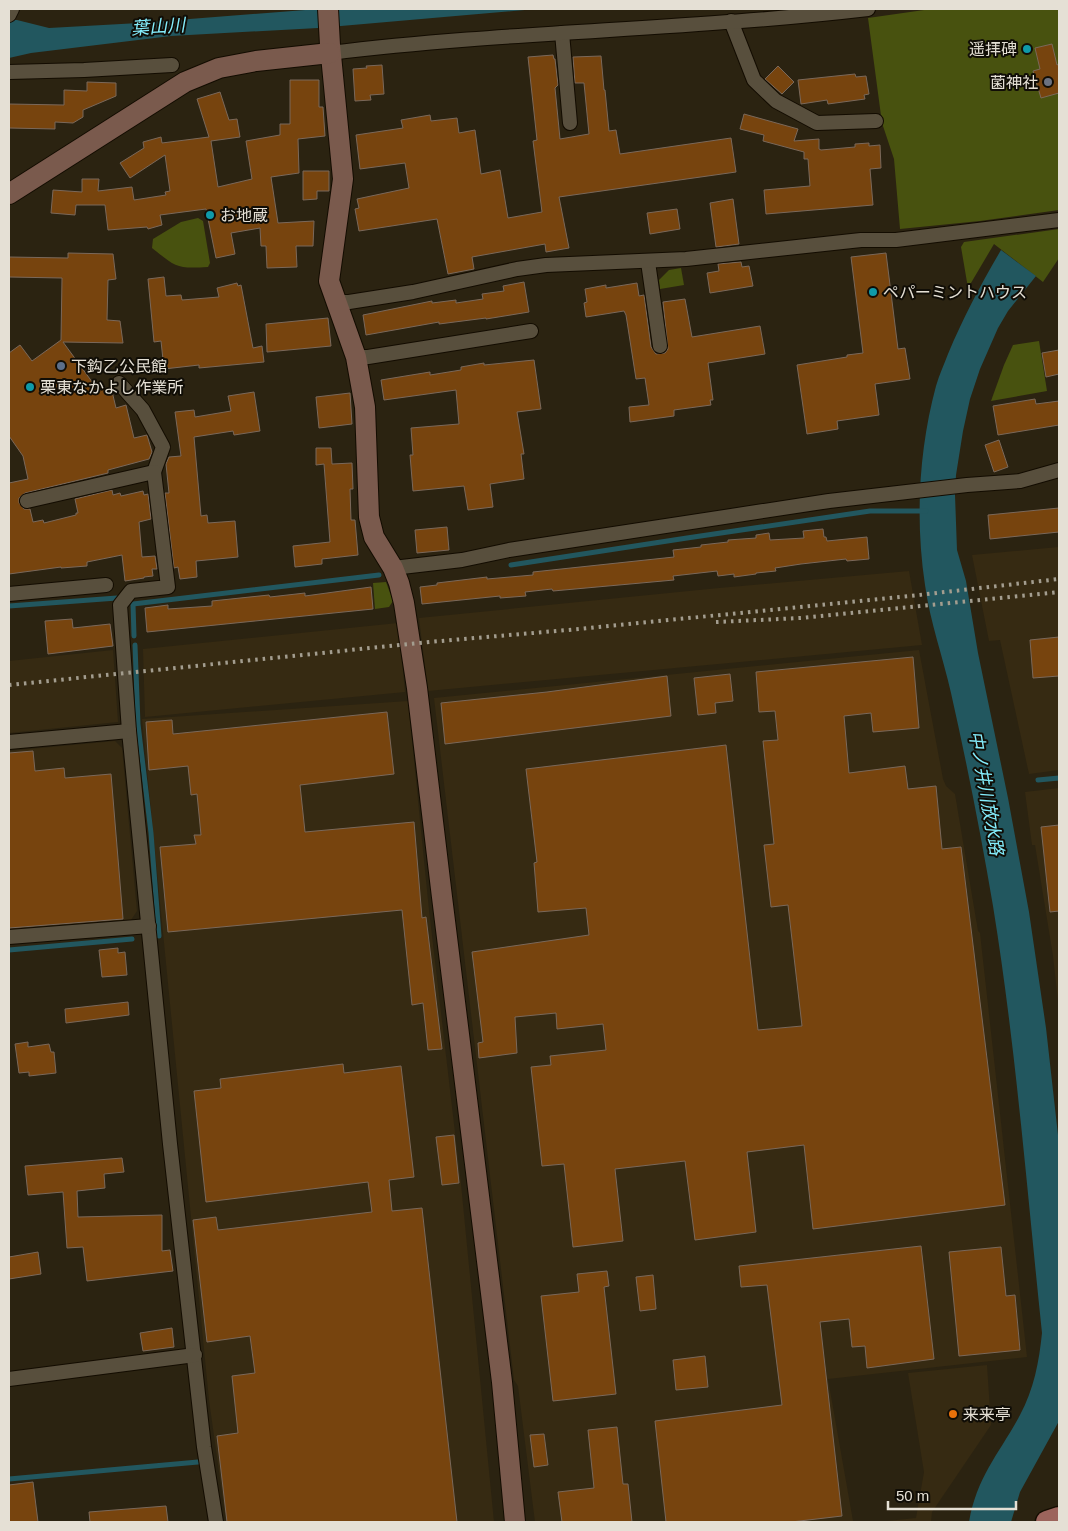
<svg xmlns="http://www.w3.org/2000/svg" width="1068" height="1531" font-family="Arial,'Noto Sans JP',sans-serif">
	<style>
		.built { fill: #362a12 }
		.green { fill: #48520f }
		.water { fill: #22575f }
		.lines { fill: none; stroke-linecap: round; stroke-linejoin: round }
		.stream { stroke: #22575f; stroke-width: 5 }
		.building { fill: #77440e; stroke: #7a685a }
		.street-casing { stroke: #130c00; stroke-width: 16 }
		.secondary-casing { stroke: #130c00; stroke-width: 22 }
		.primary-casing { stroke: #130c00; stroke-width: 25 }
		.street { stroke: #584f3d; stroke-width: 14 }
		.secondary { stroke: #7a5a4d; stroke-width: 20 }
		.primary { stroke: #9c645c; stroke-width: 22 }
		.rail { stroke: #a39d8f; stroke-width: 4; stroke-dasharray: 2.5 5; stroke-linecap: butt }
		.culture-dot { fill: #0f9aa8; stroke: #100d06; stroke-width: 2 }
		.worship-dot { fill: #6b7280; stroke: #100d06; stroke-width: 2 }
		.service-dot { fill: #5c6f8a; stroke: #100d06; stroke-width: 2 }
		.food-dot { fill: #e8710a; stroke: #100d06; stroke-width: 2 }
		.labels { text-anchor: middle; stroke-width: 4; stroke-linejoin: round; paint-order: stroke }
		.poi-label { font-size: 16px; fill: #e5e0d5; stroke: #100d06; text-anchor: start }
		.water-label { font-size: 18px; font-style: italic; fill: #84edfc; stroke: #100d06 }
	</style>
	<rect width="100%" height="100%" fill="#2b2311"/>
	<g class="built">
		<path d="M1059 547V770L1029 774 1000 640 989 641 972 555Z"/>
		<path d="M909 571 922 645 428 691 419 618 719 588Z"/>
		<path d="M398 623 405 692 145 717 143 649Z"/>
		<path d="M113 650 118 722 9 733V661Z"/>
		<path d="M919 650 943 779 946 786 955 794 978 931 980 933 1027 1357 828 1379 853 1521 839 1522H535L518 1386 514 1380 434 698Z"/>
		<path d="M408 701 429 910 461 1184 494 1522H226L209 1400 142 719Z"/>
		<path d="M115 741 122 748 137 911 131 920 9 931V751Z"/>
		<path d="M1059 788V1010L1053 956 1035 845H1032L1025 792Z"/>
		<path d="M987 1365 991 1425 932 1512 931 1522H877L916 1518 924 1472 908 1373Z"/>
	</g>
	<g class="green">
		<path d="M931 9H1059V210L980 221 900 229 894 159 882 123 868 18Z"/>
		<path d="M198 218 203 221 210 263 208 267C176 269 176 267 152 248L153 239 181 222Z"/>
		<path d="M1059 229V258L1043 282 994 244 968 288 961 247 964 242Z"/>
		<path d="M681 268 684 285 660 289 659 280 669 270Z"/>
		<path d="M1039 341 1047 391 991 401 1004 365 1013 345Z"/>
		<path d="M386 582 393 601 389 607 375 609 373 583Z"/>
	</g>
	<g class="water">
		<path d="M318 9H536L318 28 171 36 31 53 9 58V20H17L49 28 139 23Z"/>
		<path d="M1001 250 1036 276 1008 311 998 328 980 369 970 399 963 431 956 475 955 495 957 550 966 581 978 653 1008 798 1029 912 1046 1028 1059 1144V1421L1020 1492 1011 1522H969C977 1476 999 1454 1020 1415 1034 1389 1039 1362 1042 1333 1027 1191 1016 1048 993 906 981 835 967 764 951 693 943 657 930 622 925 585 915 519 919 449 936 386 939 375 944 365 948 354 963 318 981 284 1001 250Z"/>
	</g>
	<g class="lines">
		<g class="stream">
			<path d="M511 565 687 538 870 511H926"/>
			<path d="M9 606 117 598 122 600"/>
			<path d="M134 636 133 604 379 575"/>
			<path d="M135 645 138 724 151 833 159 936"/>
			<path d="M1038 780 1059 778"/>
			<path d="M9 950 132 939"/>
			<path d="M9 1479 198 1462"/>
		</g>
	</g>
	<g class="building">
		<path d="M1052 44 1057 65 1059 64V93L1041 98 1033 71 1040 69 1035 48Z"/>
		<path d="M553 55 554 59H555L558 85 555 88 560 139 589 134 584 83H575L573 57 601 56 604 90H605L609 131 616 130 620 154 731 138 736 172 559 197 569 248 546 252 545 244 472 257 474 269 448 274 437 219 359 231 355 209 359 208 357 199 409 188 405 163 360 169 356 135 403 128 401 120 430 115 431 121 457 118 459 133 475 130 481 174 500 170 508 218 542 212 533 141 537 140 528 57Z"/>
		<path d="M382 65 384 94 370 95 371 100 355 101 353 69 367 68 366 66Z"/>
		<path d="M778 66 794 82 782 94 765 79Z"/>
		<path d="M855 74 856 77 866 76 869 94 864 95 865 99 828 104 827 100 801 104 798 80Z"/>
		<path d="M290 80H319V107H323L325 136 298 139 299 173 271 177 278 223 314 221 313 246H296L297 267 267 268 266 246H261L260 228 231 233 235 254 216 258 206 209 160 215 162 225 148 229 147 227 108 230 105 205H76L75 215 51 213 53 190 82 192V179H99L98 191 132 187 134 200 166 195 165 192 170 191 165 155 130 178 120 163 144 148 143 142 161 137 162 143 209 137 197 99 220 92 229 120 237 119 240 137 211 141 218 187 252 179 246 141 280 135V124H290Z"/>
		<path d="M87 82 116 83V96L83 110V117L73 123 55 122V129L9 128V104L64 105V90L87 91Z"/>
		<path d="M744 114 798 129 794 141 819 139V149L821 150 855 147V144L869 143V146L880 145 881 168 870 169 873 205 766 214 764 190 810 186 808 159H804V152L763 141 764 135 740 129Z"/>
		<path d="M303 171H329V191H317V199L303 200Z"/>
		<path d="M733 199 739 244 716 247 710 203Z"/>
		<path d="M677 209 680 229 650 234 647 213Z"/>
		<path d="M68 253 113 254 116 279 108 280 107 320 120 321 123 343 63 342 98 390 111 387 116 408 126 405 134 438 147 435 152 452 149 459 108 470V473L25 493 19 498V503L24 509H30L33 522 43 520 44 523 76 515V513H78L75 499 112 490 113 495 120 493 121 496 143 491 144 495 148 494 151 519 139 522 142 557 155 556 157 569H152L153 576 144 577V578L125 581 122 555 87 562V566L61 568V567L9 574V483L28 479 23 456 9 436V353L20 345 32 361 61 340 62 278 9 277V257L68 258Z"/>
		<path d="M886 253 898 349 905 348 910 379 875 384 879 415 837 421 838 429 807 434 797 365 847 357V355L863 353 851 257Z"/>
		<path d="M741 262 742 267 749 266 753 286 710 293 707 273 719 271 718 264Z"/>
		<path d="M164 277 166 296 181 295 182 300 219 297 217 288 237 283 238 286 241 285 253 348 262 346 264 362 199 368V365L164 369 161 341 154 342 148 279Z"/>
		<path d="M524 282 529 312 486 319V318L439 324V322L366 335 363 315 432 301V303L456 300V303L483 299 482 294 504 291 503 286Z"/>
		<path d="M637 283 639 296 644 295 651 347 656 354 665 353 668 349 663 302 685 299 692 337 760 326 765 354 708 363 713 400H710L711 405 674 410V416L630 422 629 407 649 405 645 378 636 379 626 315 624 311 586 317 584 303 587 302 585 289 606 285V288Z"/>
		<path d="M328 318 331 346 267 352 266 324Z"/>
		<path d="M1059 350V374L1046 377 1042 353Z"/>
		<path d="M534 360 541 409 517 412 524 454H521L524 479 490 484 493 507 468 510 464 486 413 491 410 455H413L411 428 459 424 456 390 384 400 381 380 430 372V375L461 370V367L484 363V365Z"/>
		<path d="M254 392 260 431 234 435 233 431 194 437 201 516 207 515 208 523 235 521 238 557 196 561 197 577 180 579 178 567 174 568 165 493H169L166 464 169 457 181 456 175 412 194 410 195 417 231 411 228 396Z"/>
		<path d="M350 393 352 424 319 428 316 397Z"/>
		<path d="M1035 399 1036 404 1059 401V425L998 435 993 406Z"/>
		<path d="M999 440 1008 467 994 472 985 445Z"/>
		<path d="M316 448H331L332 464 352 463 353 489H350L351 520H355L358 555 322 559V564L295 567 293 546 330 542 324 464 316 465Z"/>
		<path d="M1059 508V532L990 539 988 515Z"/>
		<path d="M447 527 449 550 417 553 415 530Z"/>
		<path d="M823 529 824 537H826L827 541 867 537 869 559 847 561 846 559 801 564 775 568 776 571 756 573V574L734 577V574L718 576 717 571 673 576 674 580 553 591 552 589 525 592 526 596 500 598V596L422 604 420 587 437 585V583L487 577V579L533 575V572L674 557 673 550 701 547V545L728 542V540L756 538V535L769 533 770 540 804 538 803 531Z"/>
		<path d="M371 587 373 609 147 632 145 608 168 605V609L212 606V601L269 595 270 597 305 593V596Z"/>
		<path d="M72 619 73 628 110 624 113 646 48 654 45 621Z"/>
		<path d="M1059 637V676L1033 678 1030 640Z"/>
		<path d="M913 657 919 728 873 732 871 713 844 716 849 773 905 766 908 789 936 786 942 849 961 847 1005 1205 813 1229 804 1145 747 1152 756 1232 695 1240 685 1161 615 1169 623 1241 573 1247 564 1164 542 1166 531 1067 551 1065 550 1056 606 1050 603 1024 557 1029 556 1013 515 1017 517 1053 479 1058 478 1043 483 1042 472 952 589 935 586 908 538 912 534 863 537 862 526 769 726 745 758 1030 802 1026 788 905 771 907 764 845 774 844 763 741 778 740 775 711 759 712 756 672Z"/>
		<path d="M730 674 733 701 715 703 716 713 698 715 694 678Z"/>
		<path d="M667 676 671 716 445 744 441 703 547 692Z"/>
		<path d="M387 712 394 774 300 785 305 832 414 822 422 918 426 917 442 1049 428 1050 423 1003 412 1005 402 910 168 932 160 847 196 844 194 835H201L197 794 191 795 188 766 149 770 146 722 172 720 173 734Z"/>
		<path d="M33 751 35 771 64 768 65 778 111 774 123 919 9 928V753Z"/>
		<path d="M1059 825V911L1050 912 1041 827Z"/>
		<path d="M118 948V953L125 952 127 975 102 977 99 950Z"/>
		<path d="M128 1002 129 1015 66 1023 65 1009Z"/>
		<path d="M28 1042V1047L49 1044 51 1052H54L56 1073 29 1076V1072L19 1073 15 1044Z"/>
		<path d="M343 1064 344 1073 401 1066 414 1177 389 1180 392 1211 422 1208 457 1522H227L217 1436 238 1433 232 1376 255 1373 250 1336 207 1342 193 1220 216 1217 218 1230 372 1212 368 1182 206 1202 194 1091 221 1088 220 1079Z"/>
		<path d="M454 1135 459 1183 442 1185 436 1137Z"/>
		<path d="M122 1158 124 1172 104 1174 105 1188 77 1191 78 1217 162 1215V1251L170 1250 173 1271 87 1281 83 1247 67 1248 63 1192 28 1195 25 1166Z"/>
		<path d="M921 1246 934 1359 867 1368 865 1346 852 1347 849 1319 820 1322 842 1516 791 1522H666L655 1421 782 1405 767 1285 741 1287 739 1266Z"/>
		<path d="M1001 1247 1006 1296 1015 1295 1020 1350 959 1356 949 1252Z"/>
		<path d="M38 1252 41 1274 9 1279V1257Z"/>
		<path d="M607 1271 609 1286 604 1287 616 1394 553 1401 541 1296 579 1292 577 1274Z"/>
		<path d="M653 1275 656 1309 640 1311 636 1277Z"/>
		<path d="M172 1328 174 1347 143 1351 140 1333Z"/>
		<path d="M705 1356 708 1387 676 1390 673 1360Z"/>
		<path d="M617 1427 623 1484H628L632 1522H562L558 1492 594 1488 588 1430Z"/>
		<path d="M544 1434 548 1465 534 1467 530 1435Z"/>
		<path d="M33 1482 38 1522H9V1485Z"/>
		<path d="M166 1506 168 1522H90L89 1512Z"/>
	</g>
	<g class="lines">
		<g class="street-casing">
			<g id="street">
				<path d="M9 15 12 9"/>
				<path d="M731 21 754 80 776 101 817 123 876 121"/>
				<path d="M562 33 570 123"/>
				<path d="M330 53C509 31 689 30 868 9"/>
				<path d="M9 72 84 70 172 65"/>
				<path d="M648 262 660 346"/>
				<path d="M336 302H349L413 292 517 269 546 265 686 259 861 240H896L1059 220"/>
				<path d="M356 357H368L531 331"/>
				<path d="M119 383 143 410 163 447 154 472"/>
				<path d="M27 501 154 472 168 587 131 591 120 605 129 731 170 1144 204 1447 216 1522"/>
				<path d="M393 568 462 560 509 550 829 501 967 485 1020 481 1059 470"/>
				<path d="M9 594 106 585"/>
				<path d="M9 742 129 731"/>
				<path d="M9 937 149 926"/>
				<path d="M9 1379 195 1355"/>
			</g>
		</g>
		<g class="secondary-casing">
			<g id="secondary">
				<path d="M328 9 330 45 343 179 329 281 356 357 365 407 369 517 374 537 393 568 399 583 404 603 417 688 442 897 502 1382 515 1522"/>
				<path d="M9 194 185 82 219 68 256 61 330 53"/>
			</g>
		</g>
		<g class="primary-casing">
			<path id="primary" d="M1047 1522 1059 1518"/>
		</g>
		<use href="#street" class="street"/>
		<use href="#secondary" class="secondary"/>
		<use href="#primary" class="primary"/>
		<g class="rail">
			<path d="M716 622 801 618 1059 592"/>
			<path d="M9 685 429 642 579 629 910 596 1059 579"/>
		</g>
	</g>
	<g class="culture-dot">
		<circle cx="1027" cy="49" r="5"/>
		<circle cx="210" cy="215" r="5"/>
		<circle cx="873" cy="292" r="5"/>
		<circle cx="30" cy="387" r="5"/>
	</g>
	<circle class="worship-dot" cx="1048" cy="82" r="5"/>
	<circle class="service-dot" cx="61" cy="366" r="5"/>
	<circle class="food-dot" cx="953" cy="1414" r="5"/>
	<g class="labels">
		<g class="poi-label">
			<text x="1017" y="55" text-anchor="end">遥拝碑</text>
			<text x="1038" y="88" text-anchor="end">菌神社</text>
			<text x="220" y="221">お地蔵</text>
			<text x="883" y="298">ペパーミントハウス</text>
			<text x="71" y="372">下鈎乙公民館</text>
			<text x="40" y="393">栗東なかよし作業所</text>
			<text x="963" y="1420">来来亭</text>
		</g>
		<g class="water-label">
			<text transform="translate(158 27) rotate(-4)" y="6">葉山川</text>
			<text transform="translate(986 793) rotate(80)" y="6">中ノ井川放水路</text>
		</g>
	</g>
	<rect width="1068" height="1531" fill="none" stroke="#e5e0d5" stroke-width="20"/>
	<path d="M888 1501v8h128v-8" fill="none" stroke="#e5e0d5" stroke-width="2.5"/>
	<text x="896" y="1501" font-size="15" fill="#e5e0d5" stroke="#100d06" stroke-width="4" paint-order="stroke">50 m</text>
</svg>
